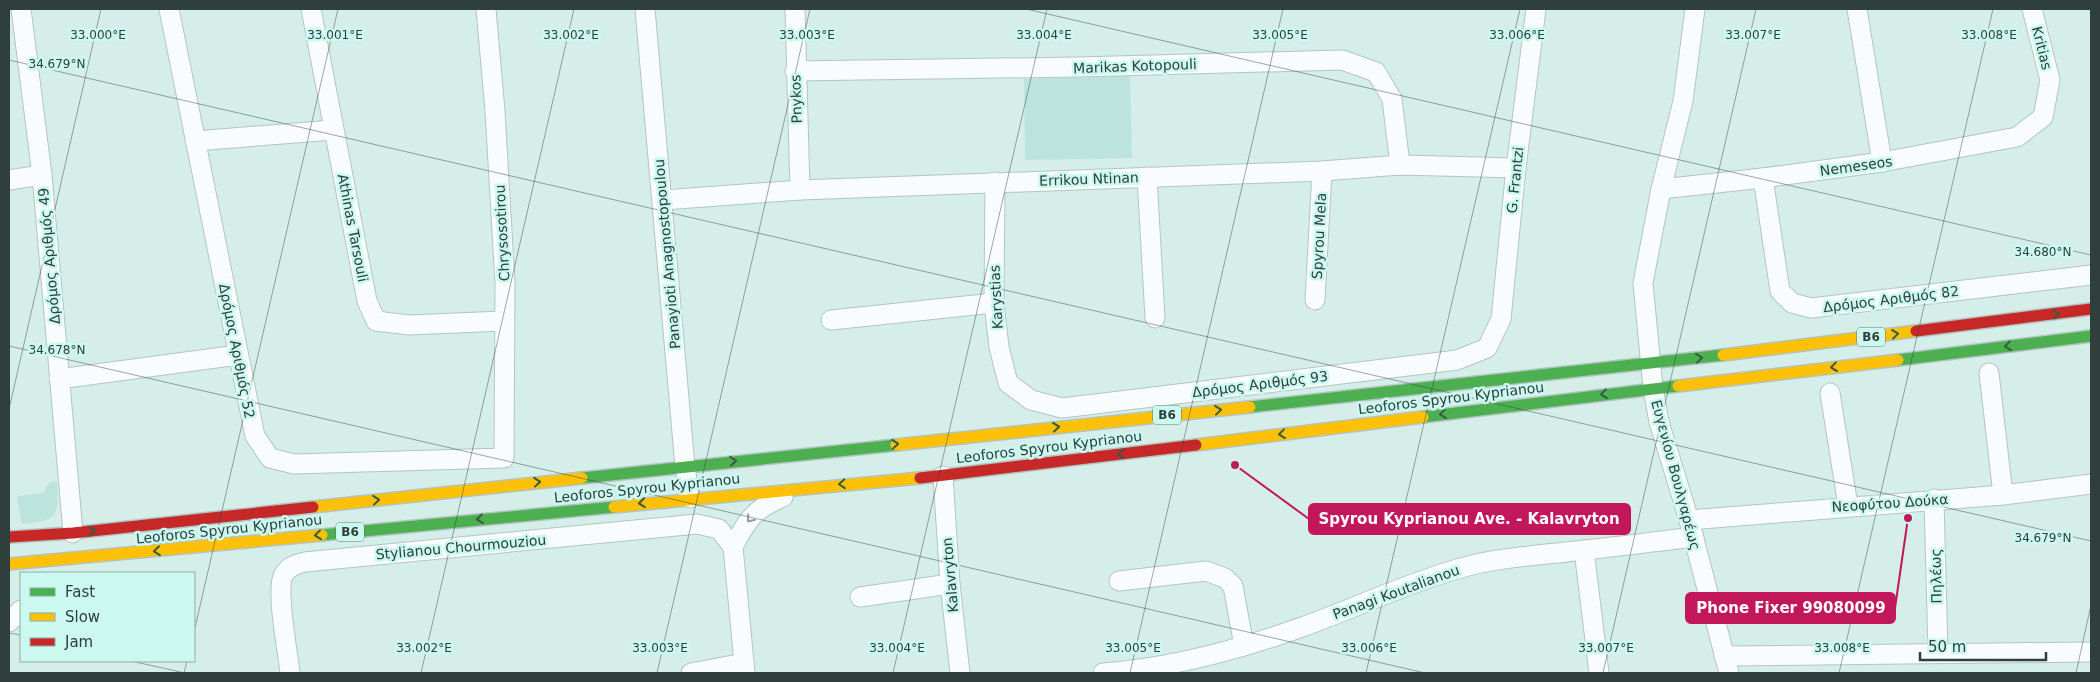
<svg xmlns="http://www.w3.org/2000/svg" width="2100" height="682" font-family="'DejaVu Sans',sans-serif">
	<style>
		.green { fill: #bce4dd }
		.lines { fill: none; stroke-linecap: round; stroke-linejoin: round }
		.street-casing { stroke: #b3c5c2; stroke-width: 21 }
		.fast-casing { stroke: #b3c5c2; stroke-width: 14 }
		.slow-casing { stroke: #b3c5c2; stroke-width: 14 }
		.jam-casing { stroke: #b3c5c2; stroke-width: 14 }
		.street { stroke: #f9fcfc; stroke-width: 19 }
		.fast { stroke: #4caf50; stroke-width: 11 }
		.slow { stroke: #ffc107; stroke-width: 11 }
		.jam { stroke: #c62828; stroke-width: 11 }
		.oneway { stroke: #365b41 }
		.oneway2 { stroke: #949e9c }
		.ticks { fill: none; stroke: #2e3f3c; stroke-width: 1; stroke-opacity: 0.45 }
		.labels { text-anchor: middle; stroke-width: 5; stroke-linejoin: round; paint-order: stroke }
		.shield { fill: #cbf8ef; stroke: #5d7672; stroke-width: 1 }
		.shield-label { font-size: 12px; font-weight: bold; fill: #2e3f3c }
		.street-label { font-size: 14px; fill: #2e3f3c; stroke: #cbf8ef }
		.ticks-label { font-size: 12px; text-anchor: middle; fill: #2e3f3c; stroke: #cbf8ef; stroke-width: 5; stroke-linejoin: round; paint-order: stroke }
		.leader { fill: none; stroke: #c2185b; stroke-width: 2 }
		.callout-dot { fill: #c2185b; stroke: #cbf8ef; stroke-width: 2 }
		.callout { fill: #c2185b; stroke: #c2185b; stroke-width: 2 }
		.callout-label { font-size: 15px; text-anchor: middle; font-weight: bold; fill: #fff }
	</style>
	<rect width="100%" height="100%" fill="#d6eee9"/>
	<g class="green">
		<path d="M1130 76 1132 158 1025 160 1024 79Z"/>
		<path d="M57 481C59 517 58 521 22 524L17 496 43 493 49 483Z"/>
	</g>
	<g class="lines">
		<g class="street-casing">
			<g id="street">
				<path d="M21 9 42 175 73 533"/>
				<path d="M169 9 255 436 270 458 294 464 504 458 505 283 495 111 486 9"/>
				<path d="M311 9 367 301 376 321 409 325 503 321"/>
				<path d="M645 9 685 467 690 498"/>
				<path d="M795 9 800 190"/>
				<path d="M1695 9 1683 101 1661 189 1643 283 1653 388 1659 422 1689 520 1729 673"/>
				<path d="M1857 9 1882 162"/>
				<path d="M795 71 1078 67 1342 60 1376 72 1392 99 1400 165"/>
				<path d="M195 141 333 130"/>
				<path d="M1147 177 1155 318"/>
				<path d="M1763 178 1780 291 1792 303 1811 308 2091 275"/>
				<path d="M9 180 42 175"/>
				<path d="M995 182 994 303 999 347 1008 383 1031 400 1062 408 1457 360 1487 348 1501 319 1516 168 1536 9"/>
				<path d="M1661 189 1763 178 1882 162 2017 137 2043 117 2050 80 2032 9"/>
				<path d="M663 200 800 190 1322 171 1400 165 1516 168"/>
				<path d="M1315 300 1322 171"/>
				<path d="M831 320 994 303"/>
				<path d="M1989 373 2003 495"/>
				<path d="M59 379 238 355"/>
				<path d="M1830 393 1848 506"/>
				<path d="M943 476 950 584 960 673"/>
				<path d="M1934 499 1938 652"/>
				<path d="M1689 520 2003 495 2091 484"/>
				<path d="M733 547 745 673"/>
				<path d="M733 547C747 520 754 509 783 497"/>
				<path d="M1584 550 1599 673"/>
				<path d="M1119 581 1206 571 1225 578 1233 586 1244 646"/>
				<path d="M860 597 950 584"/>
				<path d="M9 622 21 610"/>
				<path d="M1724 656 2091 652"/>
				<path d="M290 673C288 652 276 593 283 576 287 567 296 564 305 562L697 524 719 529 733 547"/>
				<path d="M691 673 744 663"/>
				<path d="M1103 673C1171 668 1238 650 1302 627 1355 608 1407 583 1461 568 1495 558 1531 556 1566 552 1609 548 1651 542 1694 537"/>
			</g>
		</g>
		<g class="fast-casing">
			<g id="fast">
				<path d="M1898 360 2091 336"/>
				<path d="M1250 407 1723 355"/>
				<path d="M1423 417 1678 386"/>
				<path d="M582 478 896 445"/>
				<path d="M322 535 614 507"/>
			</g>
		</g>
		<g class="slow-casing">
			<g id="slow">
				<path d="M1723 355 1916 331"/>
				<path d="M1678 386 1898 360"/>
				<path d="M896 445 1250 407"/>
				<path d="M1196 445 1423 417"/>
				<path d="M313 507 582 478"/>
				<path d="M614 507 920 478"/>
				<path d="M9 564 322 535"/>
			</g>
		</g>
		<g class="jam-casing">
			<g id="jam">
				<path d="M1916 331 2091 309"/>
				<path d="M920 478 1196 445"/>
				<path d="M9 537 73 533 313 507"/>
			</g>
		</g>
		<use href="#street" class="street"/>
		<use href="#fast" class="fast"/>
		<use href="#slow" class="slow"/>
		<use href="#jam" class="jam"/>
	</g>
	<defs><path id="oneway-chevron" d="M-2-3.5L2.5 0L-2 3.5" fill="none" stroke-width="1.6" stroke-linecap="round" stroke-linejoin="round" transform="scale(1.25)"/></defs>
	<g class="oneway">
		<use href="#oneway-chevron" transform="translate(2056 314) rotate(-7)"/>
		<use href="#oneway-chevron" transform="translate(1895 334) rotate(-7)"/>
		<use href="#oneway-chevron" transform="translate(2008 346) rotate(173)"/>
		<use href="#oneway-chevron" transform="translate(1699 358) rotate(-7)"/>
		<use href="#oneway-chevron" transform="translate(1834 367) rotate(173)"/>
		<use href="#oneway-chevron" transform="translate(1604 394) rotate(173)"/>
		<use href="#oneway-chevron" transform="translate(1218 410) rotate(-6)"/>
		<use href="#oneway-chevron" transform="translate(1443 414) rotate(173)"/>
		<use href="#oneway-chevron" transform="translate(1056 427) rotate(-6)"/>
		<use href="#oneway-chevron" transform="translate(1282 434) rotate(173)"/>
		<use href="#oneway-chevron" transform="translate(895 444) rotate(-6)"/>
		<use href="#oneway-chevron" transform="translate(1121 454) rotate(173)"/>
		<use href="#oneway-chevron" transform="translate(733 461) rotate(-6)"/>
		<use href="#oneway-chevron" transform="translate(537 482) rotate(-6)"/>
		<use href="#oneway-chevron" transform="translate(842 484) rotate(175)"/>
		<use href="#oneway-chevron" transform="translate(376 500) rotate(-6)"/>
		<use href="#oneway-chevron" transform="translate(642 503) rotate(174)"/>
		<use href="#oneway-chevron" transform="translate(480 519) rotate(174)"/>
		<use href="#oneway-chevron" transform="translate(92 531) rotate(-6)"/>
		<use href="#oneway-chevron" transform="translate(318 535) rotate(174)"/>
		<use href="#oneway-chevron" transform="translate(157 551) rotate(174)"/>
	</g>
	<use class="oneway2" href="#oneway-chevron" transform="translate(750 519) rotate(129)"/>
	<path class="ticks" d="M1026 9 2091 255M9 60 2091 541M9 346 1425 673M9 409 101 9M194 632 338 9M9 633 21 635M131 661 185 673M184 673 187 661M421 673 574 9M657 673 810 9M893 673 1047 9M1130 673 1283 9M1366 673 1520 9M1603 673 1756 9M1839 673 1993 9M2076 673 2091 605"/>
	<g class="labels">
		<g class="shield">
			<rect x="1857" y="327.5" width="28" height="19" rx="4"/>
			<rect x="1153" y="405.5" width="28" height="19" rx="4"/>
			<rect x="336" y="522.5" width="28" height="19" rx="4"/>
		</g>
		<g class="shield-label">
			<text x="1871" y="341">B6</text>
			<text x="1167" y="419">B6</text>
			<text x="350" y="536">B6</text>
		</g>
		<g class="street-label">
			<text transform="translate(2042 48) rotate(76)" y="5">Kritias</text>
			<text transform="translate(1135 66) rotate(-2)" y="5">Marikas Kotopouli</text>
			<text transform="translate(796 99) rotate(-92)" y="5">Pnykos</text>
			<text transform="translate(1856 166) rotate(-8)" y="5">Nemeseos</text>
			<text transform="translate(1089 179) rotate(-2)" y="5">Errikou Ntinan</text>
			<text transform="translate(1515 180) rotate(-84)" y="5">G. Frantzi</text>
			<text transform="translate(353 228) rotate(79)" y="5">Athinas Tarsouli</text>
			<text transform="translate(502 233) rotate(-93)" y="5">Chrysosotirou</text>
			<text transform="translate(1319 236) rotate(-87)" y="5">Spyrou Mela</text>
			<text transform="translate(667 254) rotate(-95)" y="5">Panayioti Anagnostopoulou</text>
			<text transform="translate(49 256) rotate(-95)" y="5">Δρόμος Αριθμός 49</text>
			<text transform="translate(996 297) rotate(-93)" y="5">Karystias</text>
			<text transform="translate(1891 299) rotate(-7)" y="5">Δρόμος Αριθμός 82</text>
			<text transform="translate(237 351) rotate(79)" y="5">Δρόμος Αριθμός 52</text>
			<text transform="translate(1260 384) rotate(-7)" y="5">Δρόμος Αριθμός 93</text>
			<text transform="translate(1451 398) rotate(-7)" y="5">Leoforos Spyrou Kyprianou</text>
			<text transform="translate(1049 447) rotate(-7)" y="5">Leoforos Spyrou Kyprianou</text>
			<text transform="translate(1676 475) rotate(75)" y="5">Ευγενίου Βουλγαρέως</text>
			<text transform="translate(647 488) rotate(-6)" y="5">Leoforos Spyrou Kyprianou</text>
			<text transform="translate(1890 503) rotate(-4)" y="5">Νεοφύτου Δούκα</text>
			<text transform="translate(229 529) rotate(-6)" y="5">Leoforos Spyrou Kyprianou</text>
			<text transform="translate(461 547) rotate(-5)" y="5">Stylianou Chourmouziou</text>
			<text transform="translate(950 575) rotate(-95)" y="5">Kalavryton</text>
			<text transform="translate(1936 576) rotate(-91)" y="5">Πηλέως</text>
			<text transform="translate(1396 592) rotate(-20)" y="5">Panagi Koutalianou</text>
		</g>
	</g>
	<g class="ticks-label">
		<text x="335" y="39">33.001°E</text>
		<text x="571" y="39">33.002°E</text>
		<text x="807" y="39">33.003°E</text>
		<text x="1044" y="39">33.004°E</text>
		<text x="1280" y="39">33.005°E</text>
		<text x="1989" y="39">33.008°E</text>
		<text x="98" y="39">33.000°E</text>
		<text x="1517" y="39">33.006°E</text>
		<text x="1753" y="39">33.007°E</text>
		<text x="57" y="68">34.679°N</text>
		<text x="2043" y="256">34.680°N</text>
		<text x="57" y="354">34.678°N</text>
		<text x="2043" y="542">34.679°N</text>
		<text x="424" y="652">33.002°E</text>
		<text x="660" y="652">33.003°E</text>
		<text x="897" y="652">33.004°E</text>
		<text x="1133" y="652">33.005°E</text>
		<text x="1369" y="652">33.006°E</text>
		<text x="1606" y="652">33.007°E</text>
		<text x="1842" y="652">33.008°E</text>
	</g>
	<path class="leader" d="M1235 465L1309 519M1908 518L1895 608"/>
	<g class="callout-dot">
		<circle cx="1235" cy="465" r="5"/>
		<circle cx="1908" cy="518" r="5"/>
	</g>
	<g class="callout">
		<rect x="1309" y="504" width="321" height="30" rx="5"/>
		<rect x="1686" y="593" width="209" height="30" rx="5"/>
	</g>
	<g class="callout-label">
		<text x="1469" y="524">Spyrou Kyprianou Ave. - Kalavryton</text>
		<text x="1791" y="613">Phone Fixer 99080099</text>
	</g>
	<rect width="2100" height="682" fill="none" stroke="#2e3f3c" stroke-width="20"/>
	<rect x="20" y="572" width="175" height="90" fill="#cbf8ef" stroke="#8caea7"/>
	<rect x="30" y="588" width="25" height="8" fill="#4caf50" stroke="#8caea7"/>
	<text x="65" y="597" font-size="15" fill="#2e3f3c">Fast</text>
	<rect x="30" y="613" width="25" height="8" fill="#ffc107" stroke="#8caea7"/>
	<text x="65" y="622" font-size="15" fill="#2e3f3c">Slow</text>
	<rect x="30" y="638" width="25" height="8" fill="#c62828" stroke="#8caea7"/>
	<text x="65" y="647" font-size="15" fill="#2e3f3c">Jam</text>
	<path d="M1920 652v8h126v-8" fill="none" stroke="#2e3f3c" stroke-width="2.5"/>
	<text x="1928" y="652" font-size="15" fill="#2e3f3c" stroke="#cbf8ef" stroke-width="4" paint-order="stroke">50 m</text>
</svg>
